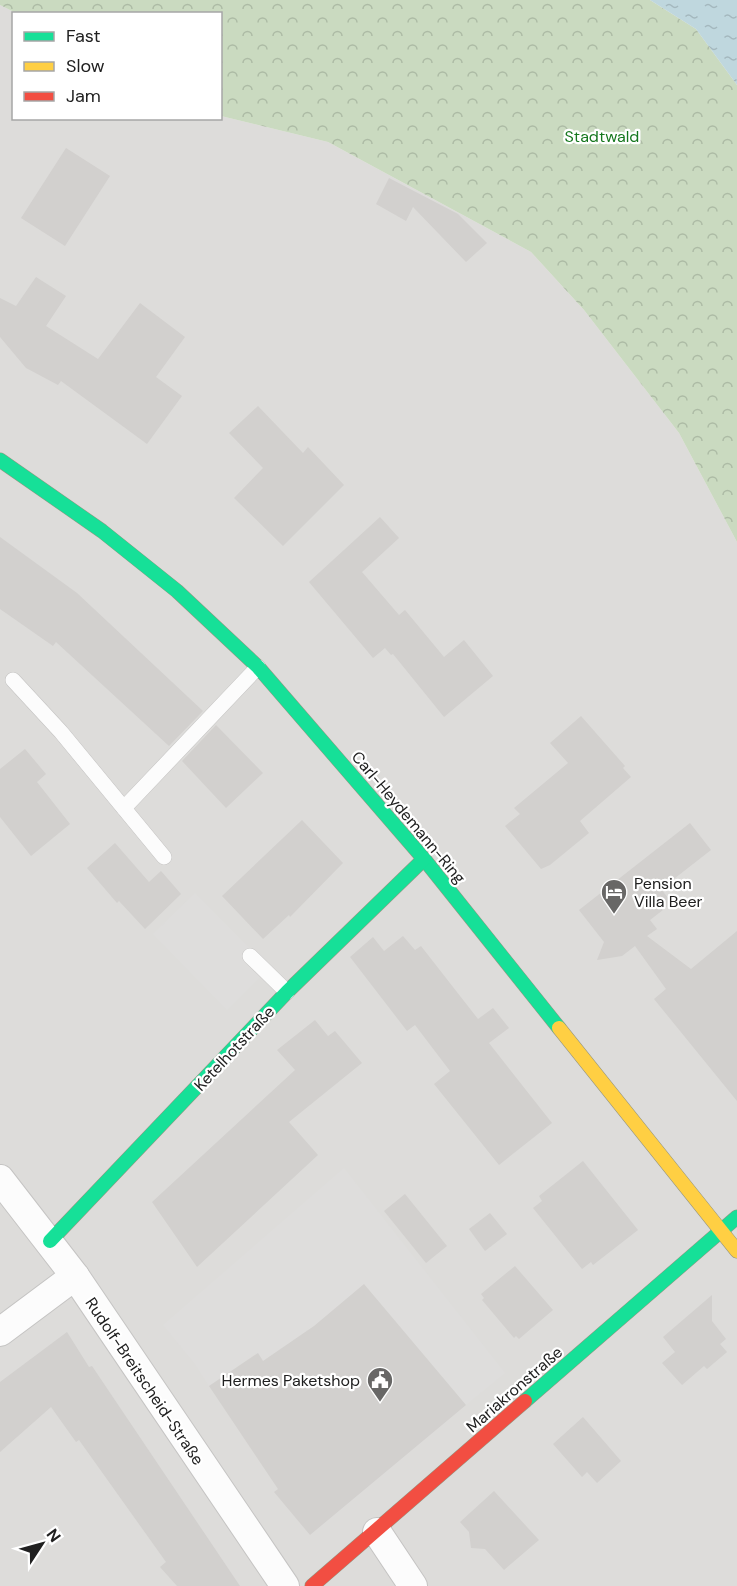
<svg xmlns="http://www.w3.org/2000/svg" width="737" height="1586" font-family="'DM Sans',sans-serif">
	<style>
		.residential { fill: #dddcda }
		.forest { fill: url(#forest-crowns) }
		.parking { fill: #dedddc }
		.water { fill: url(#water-ripples) }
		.building { fill: #d2d0ce }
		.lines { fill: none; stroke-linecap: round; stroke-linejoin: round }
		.lane-casing { stroke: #c5c4c3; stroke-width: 16 }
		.street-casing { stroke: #c5c4c3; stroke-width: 30 }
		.fast-casing { stroke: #959682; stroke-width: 15 }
		.slow-casing { stroke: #959682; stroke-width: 15 }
		.jam-casing { stroke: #959682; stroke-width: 15 }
		.lane { stroke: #fcfcfc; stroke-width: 15 }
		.street { stroke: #fcfcfc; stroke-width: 28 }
		.fast { stroke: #16e098; stroke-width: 14 }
		.slow { stroke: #ffcf43; stroke-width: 14 }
		.jam { stroke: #f24e42; stroke-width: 14 }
		.labels { text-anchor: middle; stroke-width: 4.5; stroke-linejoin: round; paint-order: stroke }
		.park-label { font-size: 16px; fill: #15771e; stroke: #fff }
		.street-label { font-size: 16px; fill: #202020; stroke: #fff }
		.poi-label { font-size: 16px; fill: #202020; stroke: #fff; text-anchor: start }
	</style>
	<defs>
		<pattern id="forest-crowns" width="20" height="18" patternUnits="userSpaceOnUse" patternTransform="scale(1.5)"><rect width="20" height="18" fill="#cadac0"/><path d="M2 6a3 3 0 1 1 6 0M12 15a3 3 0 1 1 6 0" fill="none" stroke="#adbba5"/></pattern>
		<pattern id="water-ripples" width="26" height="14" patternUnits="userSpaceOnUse" patternTransform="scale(1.5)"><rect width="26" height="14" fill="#bfd7de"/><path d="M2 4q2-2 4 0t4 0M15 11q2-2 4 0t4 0" fill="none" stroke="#a4b8be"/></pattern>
	</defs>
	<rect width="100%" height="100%" fill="#eeece9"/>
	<path class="residential" d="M0 5 16 13 14 14V118H220L221 116 328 142 531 252 584 310 679 433 737 542V1586H0Z"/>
	<path class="forest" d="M0 0H650L696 29 737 85V542L679 433 584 310 531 252 328 142 221 116 220 14 16 13 0 5Z"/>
	<g class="parking">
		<path d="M195 893 269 968 227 1010 153 934Z"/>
		<path d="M344 1168 505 1373 466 1405 314 1326 263 1361 257 1353 209 1386 195 1364 163 1325Z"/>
	</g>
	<path class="water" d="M650 0H737V85L696 29Z"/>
	<g class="building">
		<path d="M66 148 110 176 65 246 21 218Z"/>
		<path d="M389 178 458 214 487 243 466 262 413 207 406 221 376 204Z"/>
		<path d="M36 277 66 296 46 326 98 359 140 303 185 337 156 377 182 396 147 444 61 381 58 385 26 368 0 337V298L16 306Z"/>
		<path d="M258 406 303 453 308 447 344 485 283 546 234 498 263 468 229 433Z"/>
		<path d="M380 517 399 538 362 572 399 615 405 610 444 657 464 640 493 676 444 717 393 654 391 655 385 648 373 658 309 582Z"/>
		<path d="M0 537 77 593 203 711 169 746 56 642 53 646 0 609Z"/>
		<path d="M581 716 625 766 623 768 631 777 580 821 589 833 550 865 541 869 505 826 520 814 514 808 568 763 550 743Z"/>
		<path d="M216 725 263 773 226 808 182 761Z"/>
		<path d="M25 749 46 774 37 782 70 824 31 856 0 817V769Z"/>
		<path d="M302 820 343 863 290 917 289 915 263 939 222 896Z"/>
		<path d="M690 823 711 850 661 889 672 903 650 920 657 929 647 936 691 969 737 931V1101L654 999 666 989 635 946 622 956 597 960 604 942 579 910Z"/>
		<path d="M115 843 149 882 161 871 181 894 145 929 119 901 117 903 87 868Z"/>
		<path d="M403 936 415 950 421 946 478 1019 493 1008 509 1028 489 1043 552 1123 499 1165 434 1084 450 1071 415 1025 407 1031 350 957 373 937 384 951Z"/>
		<path d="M315 1020 328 1036 335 1031 362 1063 289 1122 318 1155 197 1267 152 1202 295 1070 277 1050Z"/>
		<path d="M583 1161 638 1230 593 1265 591 1262 582 1269 533 1208 542 1201 539 1196Z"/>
		<path d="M405 1194 447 1246 426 1263 384 1211Z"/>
		<path d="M490 1213 507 1234 485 1251 469 1229Z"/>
		<path d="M515 1266 553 1310 519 1339 516 1336 514 1338 482 1300 484 1298 481 1294Z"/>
		<path d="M364 1284 466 1405 310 1535 274 1492 278 1489 209 1386 258 1353 263 1361 314 1326Z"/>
		<path d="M712 1295V1321L726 1339 720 1344 727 1352 707 1369 704 1366 682 1385 662 1363 675 1352 663 1337Z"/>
		<path d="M67 1332 89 1367 92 1366 240 1586H177L160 1567 166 1562 79 1440 76 1442 51 1407 0 1452V1382Z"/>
		<path d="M583 1417 621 1461 597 1483 587 1472 582 1477 553 1444Z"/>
		<path d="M494 1491 539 1540 504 1570 485 1549 471 1548 469 1532 460 1522Z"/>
	</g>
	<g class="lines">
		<g class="lane-casing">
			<g id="lane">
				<path d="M13 680 61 732 164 857"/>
				<path d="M124 808 258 667"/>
				<path d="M250 956 287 992"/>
			</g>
		</g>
		<g class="street-casing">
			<g id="street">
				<path d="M0 1179 75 1276 285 1586"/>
				<path d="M0 1332 75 1276"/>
				<path d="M377 1532 413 1586"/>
			</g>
		</g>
		<g class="fast-casing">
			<g id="fast">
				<path d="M0 460 102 531 177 591 258 667 424 859 559 1028"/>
				<path d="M50 1241 287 992 424 859"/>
				<path d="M525 1401 737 1217"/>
			</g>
		</g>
		<g class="slow-casing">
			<path id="slow" d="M559 1028 737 1251"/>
		</g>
		<g class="jam-casing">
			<path id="jam" d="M312 1586 525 1401"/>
		</g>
		<use href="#lane" class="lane"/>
		<use href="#street" class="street"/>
		<use href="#fast" class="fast"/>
		<use href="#slow" class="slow"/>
		<use href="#jam" class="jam"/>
	</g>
	<defs>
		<g id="hotel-pin" transform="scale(1.35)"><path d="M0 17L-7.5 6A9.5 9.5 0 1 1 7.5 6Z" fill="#686766" stroke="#fff"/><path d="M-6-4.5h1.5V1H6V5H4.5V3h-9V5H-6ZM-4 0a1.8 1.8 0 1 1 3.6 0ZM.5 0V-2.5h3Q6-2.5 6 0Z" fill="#fff"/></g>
		<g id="civic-pin" transform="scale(1.35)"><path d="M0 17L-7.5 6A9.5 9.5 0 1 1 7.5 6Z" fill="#686766" stroke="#fff"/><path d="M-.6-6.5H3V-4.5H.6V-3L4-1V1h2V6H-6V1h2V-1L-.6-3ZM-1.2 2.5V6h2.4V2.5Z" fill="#fff"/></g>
	</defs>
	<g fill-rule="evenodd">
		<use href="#hotel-pin" x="614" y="892"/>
		<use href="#civic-pin" x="380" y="1380"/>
	</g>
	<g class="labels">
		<g class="park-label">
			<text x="602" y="142">Stadtwald</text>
		</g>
		<g class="street-label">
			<text transform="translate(409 817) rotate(50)" y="6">Carl-Heydemann-Ring</text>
			<text transform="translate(234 1048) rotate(-47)" y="6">Ketelhotstraße</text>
			<text transform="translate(145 1381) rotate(56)" y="6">Rudolf-Breitscheid-Straße</text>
			<text transform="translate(514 1389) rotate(-41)" y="6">Mariakronstraße</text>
		</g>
		<g class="poi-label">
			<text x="634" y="889">Pension<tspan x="634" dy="18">Villa Beer</tspan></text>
			<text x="360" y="1386" text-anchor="end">Hermes Paketshop</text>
		</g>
	</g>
	<rect x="12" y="12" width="210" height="108" fill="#ffffff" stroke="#a6a6a6" stroke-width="1.5"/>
	<rect x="24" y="32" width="30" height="9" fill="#16e098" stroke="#a6a6a6" stroke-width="1.5"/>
	<text x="66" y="42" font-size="18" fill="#202020">Fast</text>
	<rect x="24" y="62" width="30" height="9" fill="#ffcf43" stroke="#a6a6a6" stroke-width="1.5"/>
	<text x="66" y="72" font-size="18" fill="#202020">Slow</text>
	<rect x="24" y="92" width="30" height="9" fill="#f24e42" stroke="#a6a6a6" stroke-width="1.5"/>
	<text x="66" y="102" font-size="18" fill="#202020">Jam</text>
	<g transform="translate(42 1544) rotate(54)" stroke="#ffffff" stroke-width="4.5" paint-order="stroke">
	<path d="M0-4.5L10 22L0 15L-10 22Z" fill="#202020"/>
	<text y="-9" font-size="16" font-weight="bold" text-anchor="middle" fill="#202020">N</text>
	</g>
</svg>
